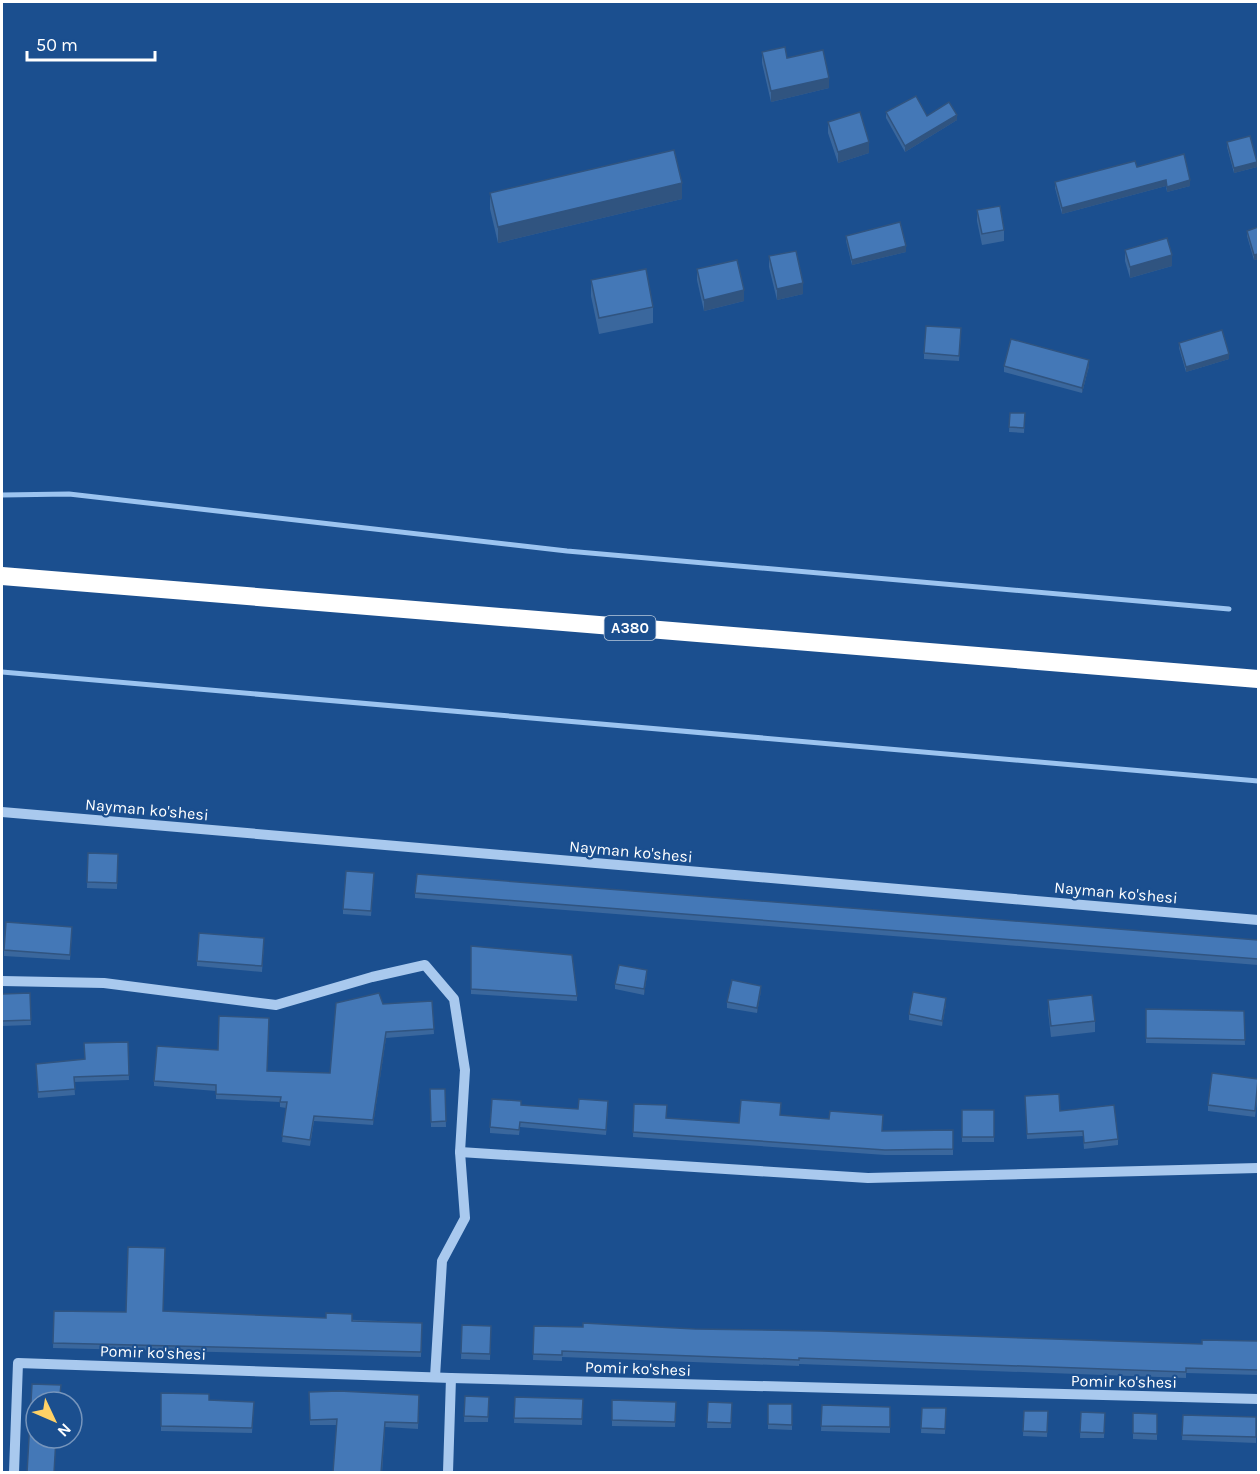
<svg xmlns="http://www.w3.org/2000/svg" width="1260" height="1474" font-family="Karla,sans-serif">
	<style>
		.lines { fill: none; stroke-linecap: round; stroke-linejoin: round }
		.stream { stroke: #9cc4f0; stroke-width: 5 }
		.minor { stroke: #a9c9ee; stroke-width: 10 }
		.highway { stroke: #fff; stroke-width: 18 }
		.wall { fill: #3a679d }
		.shaded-wall { fill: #305480 }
		.building { fill: #4478b7; stroke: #305480; stroke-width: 1.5 }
		.labels { text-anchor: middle; stroke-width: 4.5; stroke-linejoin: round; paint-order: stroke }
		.shield { fill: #1b4f8f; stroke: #bbcadd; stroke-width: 1.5 }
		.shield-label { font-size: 15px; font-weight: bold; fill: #fff }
		.street-label { font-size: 16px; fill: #fff; stroke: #1b4f8f }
	</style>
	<rect width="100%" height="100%" fill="#1b4f8f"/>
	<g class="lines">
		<g class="stream">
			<path d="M2 495 69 494 567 551 1229 609"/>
			<path d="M2 672 1258 781"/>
		</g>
		<g class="minor">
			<path d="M2 812 1258 920"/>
			<path d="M2 981 104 983 276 1005 372 977 425 965 454 999 465 1070 460 1152 465 1218 442 1261 435 1377"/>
			<path d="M460 1152 868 1178 1258 1168"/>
			<path d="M14 1472 18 1363 451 1378 1258 1399"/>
			<path d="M448 1472 451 1378"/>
		</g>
		<path class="highway" d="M2 576 1258 679"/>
	</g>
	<g class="wall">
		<path d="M762 52 787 58 829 88 771 102 762 63Z"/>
		<path d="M886 112 927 116 957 120 905 152 886 118Z"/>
		<path d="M828 122 869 153 838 163 828 133Z"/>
		<path d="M1227 142 1257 167 1234 173 1227 147Z"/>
		<path d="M1137 167 1190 186 1167 192 1166 186 1062 214 1055 188V182Z"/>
		<path d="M490 193 682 199 498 243 490 209Z"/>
		<path d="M977 210 1004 230V241L982 245 977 221Z"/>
		<path d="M1258 227V259L1254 260 1247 236V231Z"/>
		<path d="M846 236 906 252 852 265 846 241Z"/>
		<path d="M1125 250 1172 266 1130 278 1125 261Z"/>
		<path d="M769 256 803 294 777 300 769 267Z"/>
		<path d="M697 269 744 301 704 311 697 280Z"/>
		<path d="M591 280 653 307V323L599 334 591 296Z"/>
		<path d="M961 333 959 361 924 359V353Z"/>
		<path d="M1179 343 1229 359 1186 372 1179 348Z"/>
		<path d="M1004 366H1089L1082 393 1004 372Z"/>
		<path d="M1010 413H1025L1024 433 1009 432Z"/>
		<path d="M88 853 118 854 117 889 87 888Z"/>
		<path d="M374 878 371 916 343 914V909Z"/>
		<path d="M415 893 1258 940V965L415 898Z"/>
		<path d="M72 932 70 960 4 956V950Z"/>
		<path d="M264 944 262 972 197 966V961Z"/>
		<path d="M471 946 577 996V1001L471 994Z"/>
		<path d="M647 975 644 995 615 989V984Z"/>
		<path d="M761 991 757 1013 727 1008V1002Z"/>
		<path d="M30 993 31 1025 2 1026V994Z"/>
		<path d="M1048 1000 1095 1021V1032L1051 1037 1048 1011Z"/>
		<path d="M432 1001 434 1034 386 1038 373 1125 314 1121 310 1146 282 1142 286 1108 280 1107V1102L216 1099V1091L154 1086V1081L267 1071 330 1073 383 1004Z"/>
		<path d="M946 1004 942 1026 909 1020V1014Z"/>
		<path d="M1146 1009 1244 1011 1245 1045 1146 1043Z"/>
		<path d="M128 1042 129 1080 74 1082 75 1095 38 1098 36 1064 85 1059Z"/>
		<path d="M1258 1079V1092L1255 1117 1208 1111V1105Z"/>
		<path d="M430 1089H445L446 1127H431Z"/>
		<path d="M1025 1096 1060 1111 1118 1139V1145L1084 1149 1083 1136 1027 1139Z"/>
		<path d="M634 1104 666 1118 739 1123 780 1115 882 1131 953 1130V1155H885L633 1137Z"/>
		<path d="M521 1105 578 1109 608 1107 606 1135 520 1127 519 1135 490 1133V1127Z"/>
		<rect x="962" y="1110" width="32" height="32"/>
		<path d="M54 1311 126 1312 163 1311 422 1323 421 1357 53 1348Z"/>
		<path d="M462 1325 491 1326 490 1360 461 1359Z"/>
		<path d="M534 1326 695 1329 1202 1344 1258 1341V1375L1186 1373V1378L799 1364V1366L562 1357V1361L533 1360Z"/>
		<path d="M309 1392 419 1395 418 1429 385 1427 382 1473H333L337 1425H310Z"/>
		<path d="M161 1393 209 1400 254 1402 252 1433 161 1431Z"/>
		<path d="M465 1396 489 1397 488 1422H464Z"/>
		<path d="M515 1397 583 1399 582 1425 514 1423Z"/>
		<path d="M612 1400 676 1402 675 1427 612 1426Z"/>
		<path d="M708 1402 732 1403 731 1428H707Z"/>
		<path d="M768 1404H792V1430L768 1429Z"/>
		<path d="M822 1405 890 1407V1433L821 1431Z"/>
		<path d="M922 1408H946L945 1434 921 1433Z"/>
		<path d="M1024 1411H1048L1047 1437 1023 1436Z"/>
		<path d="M1081 1412 1105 1413 1104 1438H1080Z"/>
		<path d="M1133 1413 1157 1414V1440L1133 1439Z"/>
		<path d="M1183 1415 1256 1417V1443L1182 1440Z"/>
	</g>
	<g class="shaded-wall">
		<path d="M829 78V88L771 102V91Z"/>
		<path d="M957 115V120L905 152V146Z"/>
		<path d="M869 142V153L838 163V152Z"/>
		<path d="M1257 162V167L1234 173V168Z"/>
		<path d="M1166 180V186L1062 214V208Z"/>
		<path d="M1190 180V186L1167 192V187Z"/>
		<path d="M682 183V199L498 243V227Z"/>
		<path d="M906 246V252L852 265V260Z"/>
		<path d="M1258 254V259L1254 260V255Z"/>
		<path d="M1172 255V266L1130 278V267Z"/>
		<path d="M803 283V294L777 300V289Z"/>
		<path d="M744 290V301L704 311V300Z"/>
		<path d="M1229 354V359L1186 372V367Z"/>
		<path d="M1089 360V366L1082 393V388Z"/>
		<path d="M647 970V975L644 995V989Z"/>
		<path d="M761 986V991L757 1013V1008Z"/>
		<path d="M946 998V1004L942 1026V1021Z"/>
		<path d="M386 1032V1038L373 1125V1120Z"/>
	</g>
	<g class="building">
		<path d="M785 47 787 58 823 50 829 78 771 91 762 52Z"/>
		<path d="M916 96 927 116 949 102 957 115 905 146 886 112Z"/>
		<path d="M860 112 869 142 838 152 828 122Z"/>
		<path d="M1250 136 1257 162 1234 168 1227 142Z"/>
		<path d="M674 150 682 183 498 227 490 193Z"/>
		<path d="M1184 154 1190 180 1167 187 1166 180 1062 208 1055 182 1135 161 1137 167Z"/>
		<path d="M1000 206 1004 230 982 234 977 210Z"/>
		<path d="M900 222 906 246 852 260 846 236Z"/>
		<path d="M1258 227V254L1254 255 1247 231Z"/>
		<path d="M1167 238 1172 255 1130 267 1125 250Z"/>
		<path d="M796 251 803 283 777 289 769 256Z"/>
		<path d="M737 260 744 290 704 300 697 269Z"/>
		<path d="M646 269 653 307 599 318 591 280Z"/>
		<path d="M926 326 961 328 959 356 924 353Z"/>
		<path d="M1222 330 1229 354 1186 367 1179 343Z"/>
		<path d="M1011 339 1089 360 1082 388 1004 366Z"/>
		<path d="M1010 413H1025L1024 428 1009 427Z"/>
		<path d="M88 853 118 854 117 883 87 882Z"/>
		<path d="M346 871 374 873 371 911 343 909Z"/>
		<path d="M417 874 1258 940V959L415 893Z"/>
		<path d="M6 922 72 927 70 955 4 950Z"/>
		<path d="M199 933 264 938 262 966 197 961Z"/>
		<path d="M471 946 572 955 577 996 471 989Z"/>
		<path d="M619 965 647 970 644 989 615 984Z"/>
		<path d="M732 980 761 986 757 1008 727 1002Z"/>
		<path d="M913 992 946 998 942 1021 909 1014Z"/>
		<path d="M30 993 31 1020 2 1021V994Z"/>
		<path d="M379 993 383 1004 432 1001 434 1029 386 1032 373 1120 314 1116 310 1140 282 1136 287 1102H280L281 1097 216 1094V1085L154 1081 157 1046 218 1050 219 1016 269 1018 267 1071 330 1073 336 1003Z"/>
		<path d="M1092 995 1095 1021 1051 1026 1048 1000Z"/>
		<path d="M1146 1009 1244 1011 1245 1040 1146 1038Z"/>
		<path d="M128 1042 129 1075 74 1077 75 1089 38 1092 36 1064 85 1059 84 1043Z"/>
		<path d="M1212 1073 1258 1079 1255 1111 1208 1105Z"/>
		<path d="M430 1089H445L446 1121 431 1122Z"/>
		<path d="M1059 1094 1060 1111 1114 1105 1118 1139 1084 1143 1083 1131 1027 1134 1025 1096Z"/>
		<path d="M492 1099 521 1101V1105L578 1109 579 1099 608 1101 606 1130 520 1122 519 1130 490 1127Z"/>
		<path d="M741 1100 781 1103 780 1115 829 1119 830 1111 883 1115 882 1131 953 1130V1149L885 1150 633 1132 634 1104 667 1105 666 1118 739 1123Z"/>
		<rect x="962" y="1110" width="32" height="27"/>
		<path d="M128 1247 165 1248 163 1311 326 1318V1313L352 1314V1321L422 1323 421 1352 53 1343 54 1311 126 1312Z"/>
		<path d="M583 1323 695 1329 822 1331 1202 1344V1340L1258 1341V1370L1186 1368V1372L799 1358V1360L562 1351V1355L533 1354 534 1326 583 1327Z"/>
		<path d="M462 1325 491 1326 490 1354 461 1353Z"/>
		<path d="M32 1384 61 1385 59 1402H36V1438H56L54 1473H27Z"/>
		<path d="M339 1391 419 1395 418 1423 385 1422 381 1473 333 1472 337 1419 310 1420 309 1392Z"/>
		<path d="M161 1393 209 1394V1400L254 1402 252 1428 161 1426Z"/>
		<path d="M465 1396 489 1397 488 1417 464 1416Z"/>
		<path d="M515 1397 583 1399 582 1419 514 1418Z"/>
		<path d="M612 1400 676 1402 675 1422 612 1420Z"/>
		<path d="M708 1402 732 1403 731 1423 707 1422Z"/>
		<path d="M768 1404H792V1425L768 1424Z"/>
		<path d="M822 1405 890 1407V1427L821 1426Z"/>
		<path d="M922 1408H946L945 1429 921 1428Z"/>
		<path d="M1024 1411H1048L1047 1432 1023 1431Z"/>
		<path d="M1081 1412 1105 1413 1104 1433 1080 1432Z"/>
		<path d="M1133 1413 1157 1414V1434L1133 1433Z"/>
		<path d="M1183 1415 1256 1417V1437L1182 1435Z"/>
	</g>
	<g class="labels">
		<rect class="shield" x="604.5" y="616" width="51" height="24" rx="4.5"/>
		<g class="shield-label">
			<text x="630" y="633">A380</text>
		</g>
		<g class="street-label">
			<text transform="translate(147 809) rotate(5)" y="6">Nayman ko'shesi</text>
			<text transform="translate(631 851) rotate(5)" y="6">Nayman ko'shesi</text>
			<text transform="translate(1116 892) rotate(5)" y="6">Nayman ko'shesi</text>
			<text transform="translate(153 1352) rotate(2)" y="6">Pomir ko'shesi</text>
			<text transform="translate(638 1368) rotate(2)" y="6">Pomir ko'shesi</text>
			<text transform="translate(1124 1381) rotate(1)" y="6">Pomir ko'shesi</text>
		</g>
	</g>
	<rect width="1260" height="1474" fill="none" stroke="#ffffff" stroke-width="6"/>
	<g transform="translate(54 1420) rotate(134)"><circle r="28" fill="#1b4f8f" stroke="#7695bc" stroke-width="1.5"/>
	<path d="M0-4.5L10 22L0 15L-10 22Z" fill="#ffd166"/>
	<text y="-9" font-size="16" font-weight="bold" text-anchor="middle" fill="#ffffff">N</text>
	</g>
	<path d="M27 51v9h128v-9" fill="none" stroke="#ffffff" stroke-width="3"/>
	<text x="36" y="51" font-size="18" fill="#ffffff" stroke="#1b4f8f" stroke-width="4.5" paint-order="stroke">50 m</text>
</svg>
